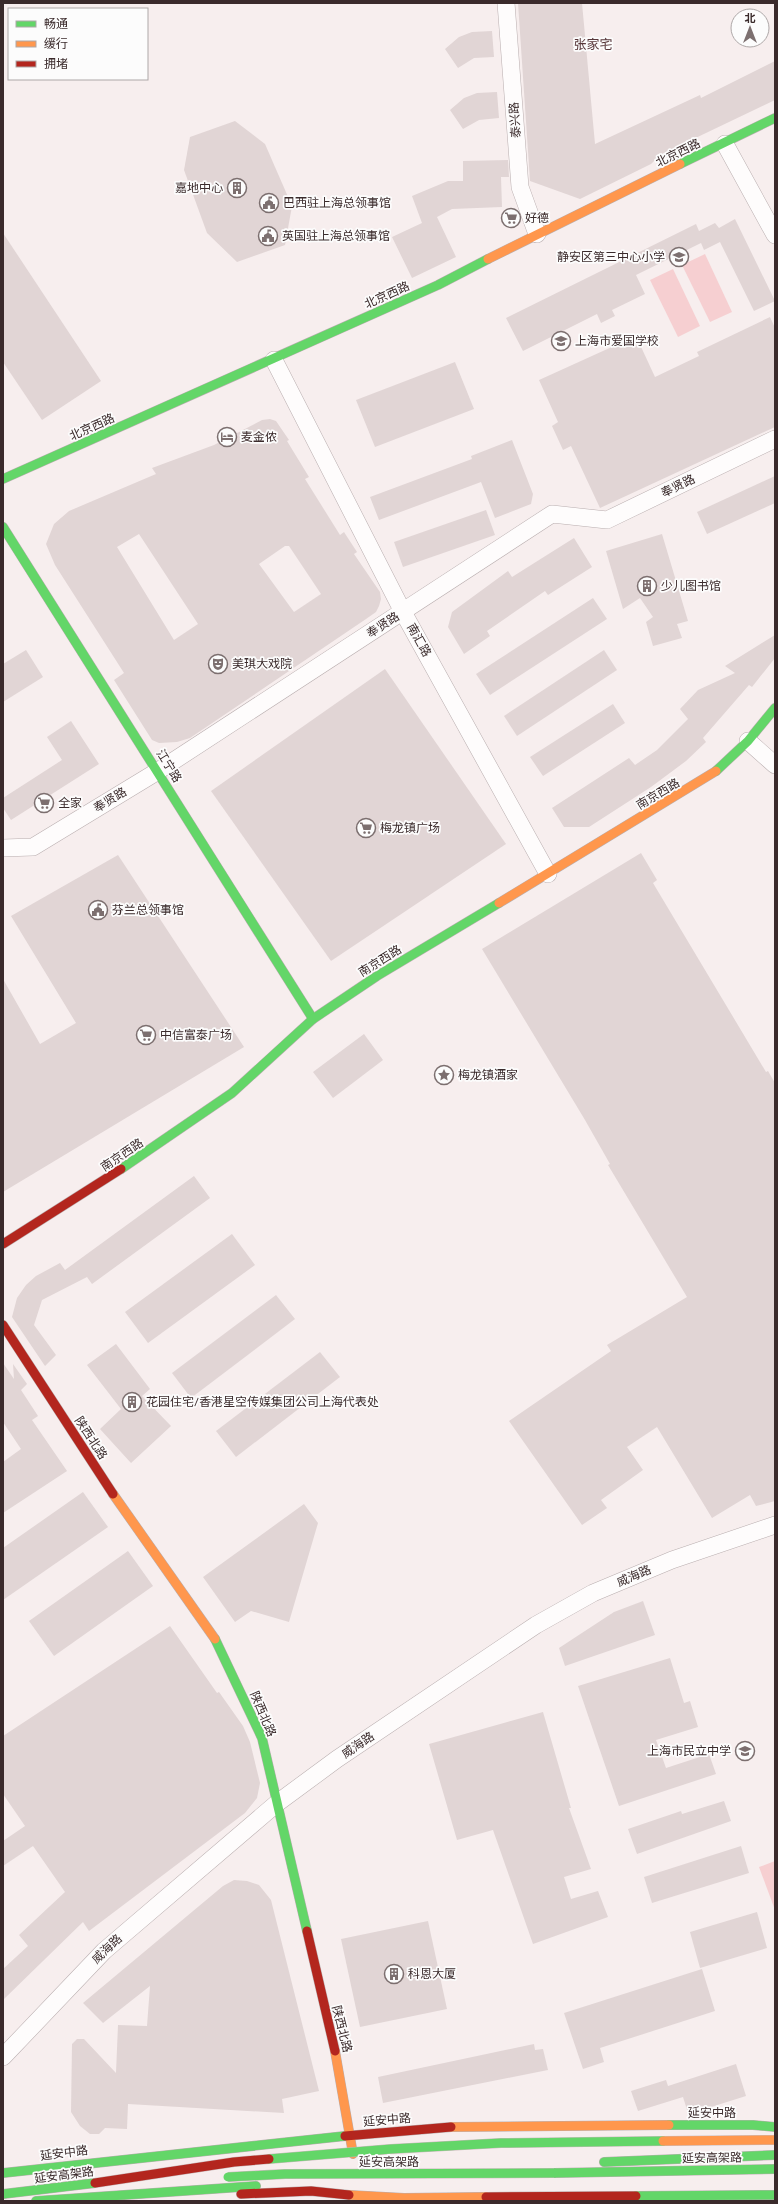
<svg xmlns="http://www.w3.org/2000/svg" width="778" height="2204" font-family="'Titillium Web','Noto Sans SC',sans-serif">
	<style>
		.green { fill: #f6cfd1 }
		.building { fill: #e1d5d5; fill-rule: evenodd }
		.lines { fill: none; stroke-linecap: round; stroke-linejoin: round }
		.street-casing { stroke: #b9aeaf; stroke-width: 18 }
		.fast-casing { stroke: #b9aeaf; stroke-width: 10 }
		.slow-casing { stroke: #b9aeaf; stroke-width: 10 }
		.jam-casing { stroke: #b9aeaf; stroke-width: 10 }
		.street { stroke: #fefcfc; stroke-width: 17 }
		.fast { stroke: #63d668; stroke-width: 9 }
		.slow { stroke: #ff974d; stroke-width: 9 }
		.jam { stroke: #b3261e; stroke-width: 9 }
		.fast-bridge-casing { stroke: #c8b9ba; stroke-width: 10; stroke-linecap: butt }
		.slow-bridge-casing { stroke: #c8b9ba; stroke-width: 10; stroke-linecap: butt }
		.jam-bridge-casing { stroke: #c8b9ba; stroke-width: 10; stroke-linecap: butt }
		.fast-bridge { stroke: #63d668; stroke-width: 9 }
		.slow-bridge { stroke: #ff974d; stroke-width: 9 }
		.jam-bridge { stroke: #b3261e; stroke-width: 9 }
		.labels { text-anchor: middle; stroke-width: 3.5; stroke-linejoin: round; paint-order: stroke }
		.street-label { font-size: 12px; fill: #3a2a2b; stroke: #fcfcfc }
		.poi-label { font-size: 12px; fill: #3a2a2b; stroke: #fcfcfc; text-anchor: start }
		.neighbourhood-label { font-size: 13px; fill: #58373a; stroke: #fcfcfc }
	</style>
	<rect width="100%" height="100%" fill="#f7eeee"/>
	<g class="green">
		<path d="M705 254 732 312 710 322 682 265Z"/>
		<path d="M673 269 700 326 678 337 650 280Z"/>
		<path d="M775 1861V1910L759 1867Z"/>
	</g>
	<g class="building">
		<path d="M518 3H582L595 144 700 95 701 98 775 61V100L660 155 651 164 580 199 530 181Z"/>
		<path d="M492 31 494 57 474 58 458 68 445 49 459 37 472 32Z"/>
		<path d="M497 92 499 118 479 120 463 129 450 110 464 98 477 93Z"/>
		<path d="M235 121 265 144 292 206 285 245 237 262 207 233 184 170 190 137Z"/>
		<path d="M508 160 509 177H501L502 207 452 209 437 217 456 257 412 278 392 237 422 223 412 196 448 181H463V161Z"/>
		<path d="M735 219 775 301 754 311 720 242 704 250 701 243 636 275 645 294 612 310 615 316 601 323 597 314 523 351 506 318 696 224 699 231 715 223 719 228Z"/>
		<path d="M3 233 101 381 42 420 3 362Z"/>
		<path d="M770 317 775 328V427L600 508 571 446 563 450 552 426 558 422 539 380 636 336 655 377 699 356 697 352Z"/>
		<path d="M455 362 474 409 375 447 356 400Z"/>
		<path d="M270 419 276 421 289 440 287 441 309 477 305 479 340 535 344 532 357 552 354 554 380 592 381 599 379 606 376 612 366 619 190 738 177 742 159 743 152 740 114 680 124 673 55 565 46 544 54 524 69 511 156 474 152 468 214 445 262 420ZM139 534 198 624 174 640 117 547ZM285 546H289L321 594 294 612 259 564Z"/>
		<path d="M512 440 533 494 531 504 495 518 481 482 379 520 370 497 472 459 471 456Z"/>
		<path d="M775 476V503L707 534 697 512Z"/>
		<path d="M486 510 495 535 403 567 394 542Z"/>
		<path d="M662 534 688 621 677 624 682 638 653 646 646 622 653 617 640 598 623 609 606 551Z"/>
		<path d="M574 538 592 567 548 595 545 591 487 631 490 636 464 654 448 627 452 612 508 571 512 577Z"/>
		<path d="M593 598 607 619 490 695 476 674Z"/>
		<path d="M775 635V658L752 687 749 685 703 738 706 742 686 761 651 787 589 827H564L552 808 629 758 635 765 657 750 688 719 680 709 698 690 735 673 725 666Z"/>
		<path d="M26 650 43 677 3 702V664Z"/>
		<path d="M604 650 617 670 517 736 504 716Z"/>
		<path d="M385 669 506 844 331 961 211 791Z"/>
		<path d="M613 704 625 723 543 776 530 757Z"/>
		<path d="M71 721 99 764 11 820 3 808V798L62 760 47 737Z"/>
		<path d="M641 853 657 880 653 883 766 1072 768 1071 775 1083V1501L756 1506 750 1495 712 1518 657 1427 627 1447 643 1470 601 1500 607 1508 582 1525 509 1421 611 1351 607 1345 687 1297 608 1165 610 1164 585 1120 482 949Z"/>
		<path d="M118 855 244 1047 3 1192V979L40 1044 76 1023 11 916Z"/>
		<path d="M364 1034 383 1060 333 1098 313 1072Z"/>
		<path d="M194 1176 210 1198 92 1284 87 1277 42 1300 34 1325 56 1355 45 1366 12 1317 17 1298 26 1285 36 1276 60 1263 65 1270Z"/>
		<path d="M232 1234 255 1265 148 1343 125 1312Z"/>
		<path d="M276 1295 295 1319 191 1398 172 1373Z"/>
		<path d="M116 1344 150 1389 142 1396 171 1426 131 1463 100 1429 121 1409 87 1365Z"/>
		<path d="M320 1352 340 1377 236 1457 216 1431Z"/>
		<path d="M3 1363 14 1379 13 1364 27 1384 21 1390 38 1416 32 1420 67 1471 3 1513V1462L21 1449 3 1422Z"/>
		<path d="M83 1492 108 1527 3 1600V1548Z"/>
		<path d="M304 1504 318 1523 289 1622 251 1611 235 1622 203 1577Z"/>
		<path d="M128 1551 153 1586 54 1656 29 1621Z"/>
		<path d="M643 1601 655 1635 565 1666 559 1648 614 1612Z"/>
		<path d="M170 1626 217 1693 219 1692 243 1726 250 1742 260 1783 257 1798 245 1813 89 1931 83 1922 3 2000V1969L28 1946 19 1935 65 1892 33 1846 3 1866V1841L25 1826 3 1794V1736Z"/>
		<path d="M670 1658 684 1703 690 1701 698 1727 656 1740 666 1768 709 1754 716 1774 619 1806 578 1686Z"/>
		<path d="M543 1712 571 1808H569L591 1869 564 1877 571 1899 598 1891 608 1917 533 1944 493 1830 457 1840 429 1744Z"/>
		<path d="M724 1801 731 1821 637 1854 628 1829 681 1811 682 1814Z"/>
		<path d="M741 1846 749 1873 652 1903 644 1877Z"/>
		<path d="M234 1880 247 1881 259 1885 271 1900 319 2091 282 2099 284 2113 128 2104 127 2129 105 2128 99 2134H90L80 2126 71 2112 72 2044 77 2039H84L116 2073 118 2025 147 2026 150 1986 103 2023 83 2003 223 1886Z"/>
		<path d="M757 1912 767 1948 700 1968 690 1932Z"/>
		<path d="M428 1921 447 2009 360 2027 341 1939Z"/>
		<path d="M702 1969 715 2011 600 2048 604 2062 583 2069 564 2013Z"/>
		<path d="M534 2044 535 2050 543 2049 548 2070 383 2103 378 2077Z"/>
		<path d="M736 2064 746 2096 692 2113H688L683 2097 638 2111 631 2091 666 2080 668 2086Z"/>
	</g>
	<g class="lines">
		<g class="street-casing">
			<g id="street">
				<path d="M506 3 520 187 537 234"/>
				<path d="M725 144 775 235"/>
				<path d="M274 360 403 612 548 874"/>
				<path d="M748 741 775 765"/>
				<path d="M3 848 33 847 158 771 552 514 607 520 775 439"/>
				<path d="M3 2057 104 1951 276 1804 337 1759 536 1625 593 1593 672 1560 775 1525"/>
			</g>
		</g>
		<g class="fast-casing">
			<g id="fast">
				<path d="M680 164 775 118"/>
				<path d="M3 479 438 285 488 259"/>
				<path d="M3 527 313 1019"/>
				<path d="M716 771 748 741 775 708"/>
				<path d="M121 1169 232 1093 313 1019 377 976 499 903"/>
				<path d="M215 1639 262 1738 307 1931"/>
				<path d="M669 2125H753L775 2127"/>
				<path d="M604 2162 775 2155"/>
				<path d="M3 2173 345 2136"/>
				<path d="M554 2173 775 2169"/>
				<path d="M3 2194 95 2183"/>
				<path d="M636 2196 775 2195"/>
				<path d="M36 2201 256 2186"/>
			</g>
		</g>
		<g class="slow-casing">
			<g id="slow">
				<path d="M488 259 680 164"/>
				<path d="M499 903 716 771"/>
				<path d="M113 1494 215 1639"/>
				<path d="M335 2051 353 2154"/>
				<path d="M451 2127 669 2125"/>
				<path d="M349 2195 404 2198 486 2197"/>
			</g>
		</g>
		<g class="jam-casing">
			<g id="jam">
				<path d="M3 1244 121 1169"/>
				<path d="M3 1325 113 1494"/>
				<path d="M307 1931 335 2051"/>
				<path d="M345 2136 451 2127"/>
				<path d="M241 2194 311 2191 349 2195"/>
				<path d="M486 2197 636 2196"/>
			</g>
		</g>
		<use href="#street" class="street"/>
		<use href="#fast" class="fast"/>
		<use href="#slow" class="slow"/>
		<use href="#jam" class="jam"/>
		<g class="fast-bridge-casing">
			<g id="fast-bridge">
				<path d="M269 2159 391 2149 501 2143 663 2141"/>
				<path d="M228 2177 285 2174 554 2173"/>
			</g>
		</g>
		<g class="slow-bridge-casing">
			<path id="slow-bridge" d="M663 2141 775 2140"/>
		</g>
		<g class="jam-bridge-casing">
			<path id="jam-bridge" d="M95 2183 234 2162 269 2159"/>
		</g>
		<use href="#fast-bridge" class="fast-bridge"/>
		<use href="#slow-bridge" class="slow-bridge"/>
		<use href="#jam-bridge" class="jam-bridge"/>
	</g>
	<defs>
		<g id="building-ring" transform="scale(1)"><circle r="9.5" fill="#fcfcfc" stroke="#7c6f6f" stroke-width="1.5"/><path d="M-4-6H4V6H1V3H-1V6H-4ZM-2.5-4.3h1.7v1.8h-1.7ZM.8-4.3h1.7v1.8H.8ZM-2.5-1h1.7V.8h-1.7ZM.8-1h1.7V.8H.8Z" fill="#7c6f6f"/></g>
		<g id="civic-ring" transform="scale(1)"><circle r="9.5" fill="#fcfcfc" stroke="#7c6f6f" stroke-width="1.5"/><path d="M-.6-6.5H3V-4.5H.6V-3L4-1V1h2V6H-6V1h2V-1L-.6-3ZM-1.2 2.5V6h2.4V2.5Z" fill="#7c6f6f"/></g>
		<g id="supermarket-ring" transform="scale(1)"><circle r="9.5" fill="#fcfcfc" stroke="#7c6f6f" stroke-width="1.5"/><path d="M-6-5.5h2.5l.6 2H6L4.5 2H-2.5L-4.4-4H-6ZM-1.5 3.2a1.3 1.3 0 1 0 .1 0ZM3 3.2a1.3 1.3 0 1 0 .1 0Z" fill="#7c6f6f"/></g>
		<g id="school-ring" transform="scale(1)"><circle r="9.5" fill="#fcfcfc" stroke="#7c6f6f" stroke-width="1.5"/><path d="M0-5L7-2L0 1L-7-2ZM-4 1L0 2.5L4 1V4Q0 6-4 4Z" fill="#7c6f6f"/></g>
		<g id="hotel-ring" transform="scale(1)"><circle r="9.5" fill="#fcfcfc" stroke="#7c6f6f" stroke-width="1.5"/><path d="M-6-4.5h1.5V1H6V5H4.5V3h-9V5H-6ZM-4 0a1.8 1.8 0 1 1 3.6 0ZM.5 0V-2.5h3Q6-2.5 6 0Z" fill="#7c6f6f"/></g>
		<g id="theatre-ring" transform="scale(1)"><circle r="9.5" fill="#fcfcfc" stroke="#7c6f6f" stroke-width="1.5"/><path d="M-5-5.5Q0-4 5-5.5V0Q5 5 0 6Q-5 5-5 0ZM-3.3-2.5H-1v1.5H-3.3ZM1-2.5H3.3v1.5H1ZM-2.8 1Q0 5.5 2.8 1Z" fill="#7c6f6f"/></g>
		<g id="sight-ring" transform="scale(1)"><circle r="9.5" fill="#fcfcfc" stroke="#7c6f6f" stroke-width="1.5"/><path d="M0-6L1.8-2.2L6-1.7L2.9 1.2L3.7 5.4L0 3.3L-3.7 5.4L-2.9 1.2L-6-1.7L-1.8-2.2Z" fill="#7c6f6f"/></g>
	</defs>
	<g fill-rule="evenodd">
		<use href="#building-ring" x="237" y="188"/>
		<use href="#civic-ring" x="269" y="203"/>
		<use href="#supermarket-ring" x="511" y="218"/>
		<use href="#civic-ring" x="268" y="236"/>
		<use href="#school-ring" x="679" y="257"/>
		<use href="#school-ring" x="561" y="341"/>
		<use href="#hotel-ring" x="227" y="437"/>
		<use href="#building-ring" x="647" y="586"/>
		<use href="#theatre-ring" x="218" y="664"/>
		<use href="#supermarket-ring" x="44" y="803"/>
		<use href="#supermarket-ring" x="366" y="828"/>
		<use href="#civic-ring" x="98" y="910"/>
		<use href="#supermarket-ring" x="146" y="1035"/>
		<use href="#sight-ring" x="444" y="1075"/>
		<use href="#building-ring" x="132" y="1402"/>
		<use href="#school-ring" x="745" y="1751"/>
		<use href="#building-ring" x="394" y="1974"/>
	</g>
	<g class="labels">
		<g class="street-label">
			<text transform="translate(515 120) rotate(-94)" y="4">泰兴路</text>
			<text transform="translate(678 153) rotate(-26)" y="4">北京西路</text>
			<text transform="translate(387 295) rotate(-24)" y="4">北京西路</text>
			<text transform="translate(92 427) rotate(-24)" y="4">北京西路</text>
			<text transform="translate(678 486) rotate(-26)" y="4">奉贤路</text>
			<text transform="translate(383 625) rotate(-33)" y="4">奉贤路</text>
			<text transform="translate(419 640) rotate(61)" y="4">南汇路</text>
			<text transform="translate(169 766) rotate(58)" y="4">江宁路</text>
			<text transform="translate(658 794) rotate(-31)" y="4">南京西路</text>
			<text transform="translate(110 800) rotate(-31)" y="4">奉贤路</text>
			<text transform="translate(380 961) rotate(-32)" y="4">南京西路</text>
			<text transform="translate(122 1155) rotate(-34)" y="4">南京西路</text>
			<text transform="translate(91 1438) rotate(57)" y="4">陕西北路</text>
			<text transform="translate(634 1576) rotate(-23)" y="4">威海路</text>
			<text transform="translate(263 1714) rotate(67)" y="4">陕西北路</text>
			<text transform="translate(358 1745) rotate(-34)" y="4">威海路</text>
			<text transform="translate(107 1949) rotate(-43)" y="4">威海路</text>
			<text transform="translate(342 2029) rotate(76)" y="4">陕西北路</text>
			<text x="712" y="2117">延安中路</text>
			<text transform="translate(387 2120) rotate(-5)" y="4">延安中路</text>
			<text transform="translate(64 2153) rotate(-7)" y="4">延安中路</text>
			<text transform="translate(712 2158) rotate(-1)" y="4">延安高架路</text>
			<text x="389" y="2166">延安高架路</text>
			<text transform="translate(64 2175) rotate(-7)" y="4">延安高架路</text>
		</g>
		<g class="poi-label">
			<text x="223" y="192" text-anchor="end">嘉地中心</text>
			<text x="283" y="207">巴西驻上海总领事馆</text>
			<text x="525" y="222">好德</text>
			<text x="282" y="240">英国驻上海总领事馆</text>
			<text x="665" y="261" text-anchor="end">静安区第三中心小学</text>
			<text x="575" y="345">上海市爱国学校</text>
			<text x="241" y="441">麦金侬</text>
			<text x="661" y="590">少儿图书馆</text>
			<text x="232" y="668">美琪大戏院</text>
			<text x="58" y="807">全家</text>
			<text x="380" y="832">梅龙镇广场</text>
			<text x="112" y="914">芬兰总领事馆</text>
			<text x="160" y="1039">中信富泰广场</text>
			<text x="458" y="1079">梅龙镇酒家</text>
			<text x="146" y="1406">花园住宅/香港星空传媒集团公司上海代表处</text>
			<text x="731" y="1755" text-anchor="end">上海市民立中学</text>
			<text x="408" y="1978">科恩大厦</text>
		</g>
		<g class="neighbourhood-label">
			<text x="593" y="49">张家宅</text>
		</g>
	</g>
	<rect width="778" height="2204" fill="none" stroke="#3a2a2b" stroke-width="8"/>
	<rect x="8" y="8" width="140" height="72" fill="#fcfcfc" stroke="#aea8a8"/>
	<rect x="16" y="21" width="20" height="6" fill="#63d668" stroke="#aea8a8"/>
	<text x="44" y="28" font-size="12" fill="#3a2a2b">畅通</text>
	<rect x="16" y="41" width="20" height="6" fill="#ff974d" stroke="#aea8a8"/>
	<text x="44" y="48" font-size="12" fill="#3a2a2b">缓行</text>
	<rect x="16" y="61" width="20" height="6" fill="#b3261e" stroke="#aea8a8"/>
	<text x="44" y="68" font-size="12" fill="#3a2a2b">拥堵</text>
	<g transform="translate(750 28)"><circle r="19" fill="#fcfcfc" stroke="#aea8a8"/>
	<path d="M0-3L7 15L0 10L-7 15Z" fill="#7c6f6f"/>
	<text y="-6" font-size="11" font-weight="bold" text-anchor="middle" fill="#3a2a2b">北</text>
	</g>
</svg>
